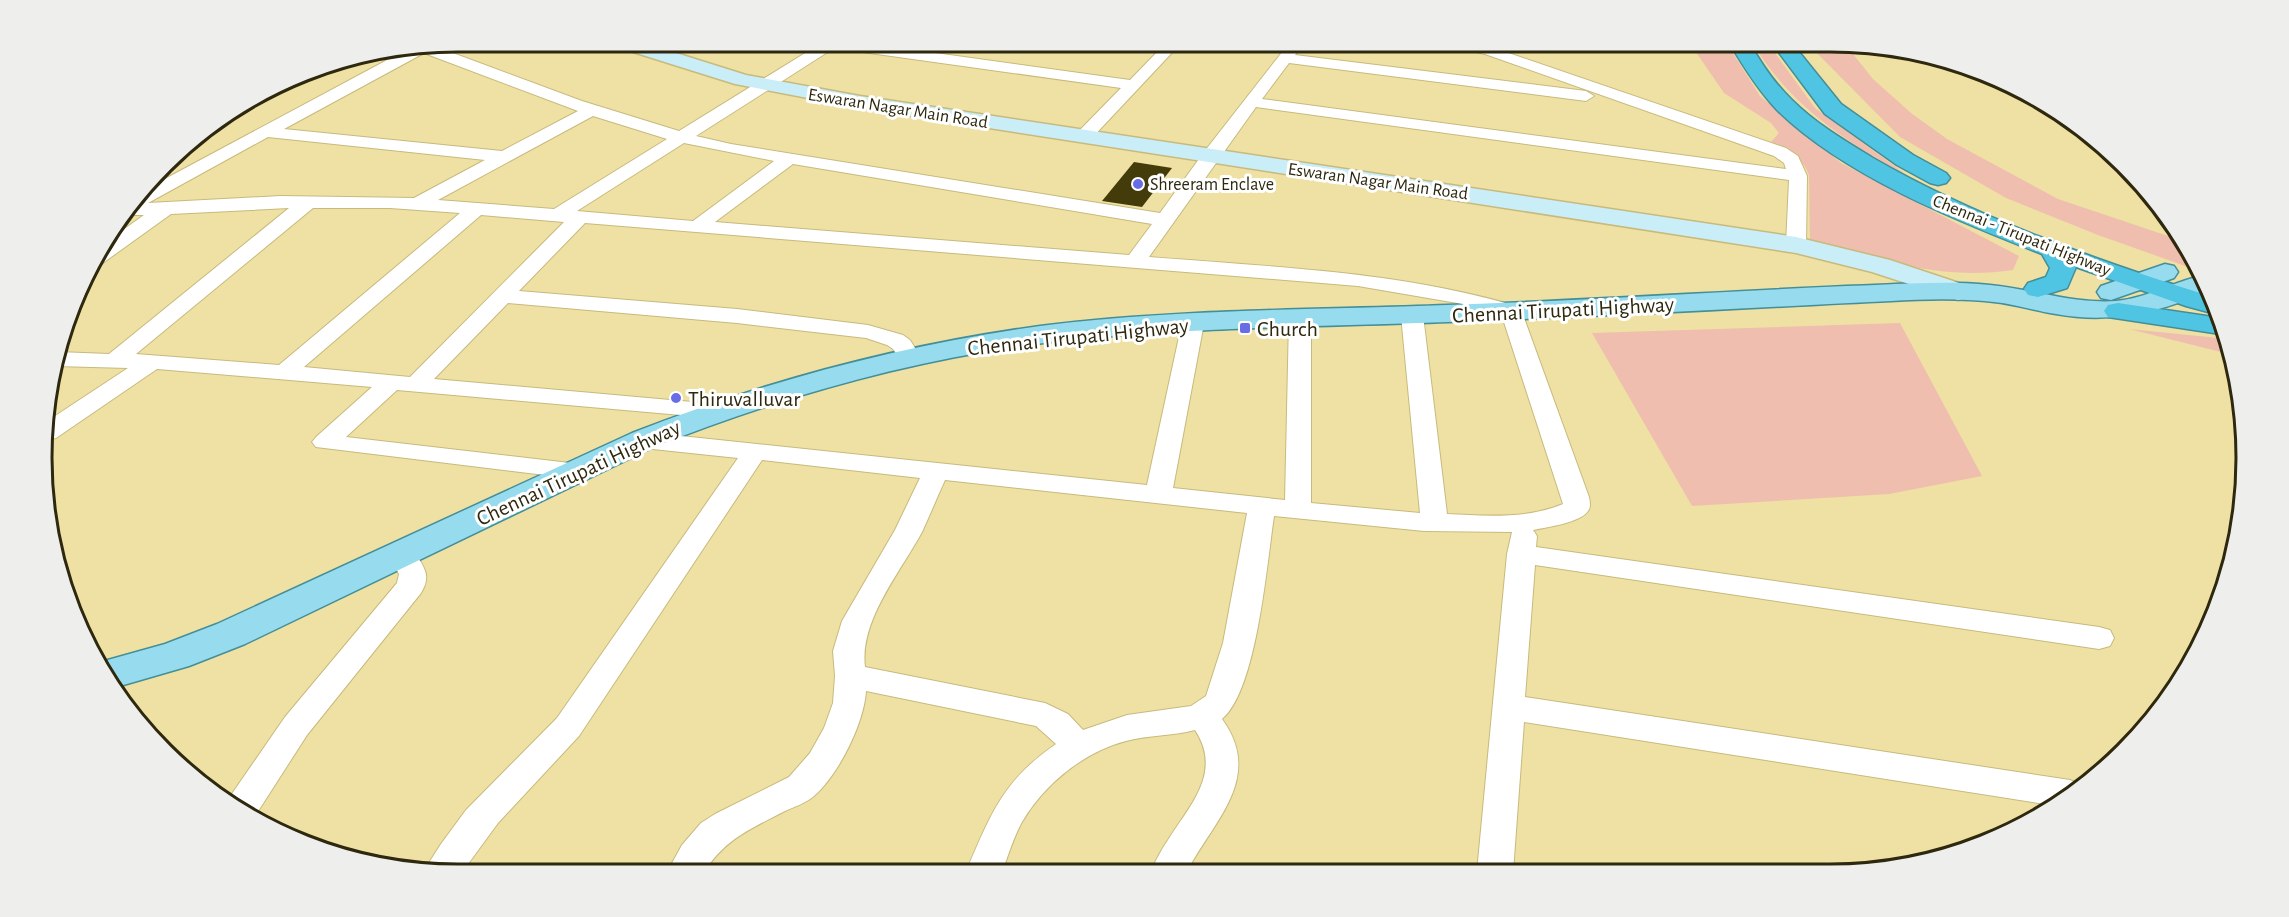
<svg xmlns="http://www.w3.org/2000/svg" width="2289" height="917" font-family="'Alegreya Sans',sans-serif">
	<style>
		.green { fill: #efbeaf }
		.building { fill: #443b0a }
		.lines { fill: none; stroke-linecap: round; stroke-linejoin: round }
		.street-casing { stroke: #c7ba7c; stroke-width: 2 }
		.secondary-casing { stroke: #c7ba7c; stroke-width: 3 }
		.primary-casing { stroke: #448e98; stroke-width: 3 }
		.highway-casing { stroke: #448e98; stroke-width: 3 }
		.street { fill: #fff; fill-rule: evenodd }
		.secondary { fill: #caeef7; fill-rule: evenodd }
		.primary { fill: #96dcee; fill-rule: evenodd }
		.highway { fill: #50c5e3; fill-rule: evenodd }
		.poi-dot { fill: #686de6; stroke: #fff; stroke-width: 2 }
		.labels { text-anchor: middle; stroke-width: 6; stroke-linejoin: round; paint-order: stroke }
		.far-street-label { font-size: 18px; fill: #2d280e; stroke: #fff }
		.far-poi-label { font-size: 18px; fill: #2d280e; stroke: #fff; text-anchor: start }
		.street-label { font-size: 22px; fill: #2d280e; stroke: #fff }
		.poi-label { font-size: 22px; fill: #2d280e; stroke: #fff; text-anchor: start }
		.rim { fill: none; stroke: #2d280e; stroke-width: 3 }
	</style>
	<rect width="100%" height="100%" fill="#eee1a3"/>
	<g class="green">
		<path d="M1689 42H1726L1760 96 1841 163 2019 256 2013 270C1942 281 1879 259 1810 243L1809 175C1802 156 1788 151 1771 142L1779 133 1771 123 1724 93Z"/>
		<path d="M1752 42H1767L1815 108 1904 173C1844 142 1786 101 1752 42Z"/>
		<path d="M1806 42 1845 44 1873 79 1911 113 1947 139 2058 199 2183 241 2202 272 2098 235 2006 198 1900 137Z"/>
		<path d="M1900 323 1982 476 1889 494 1692 506 1592 333Z"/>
		<path d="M2129 329 2228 339 2234 355H2233Z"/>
	</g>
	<path class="building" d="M1134 162 1172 168 1142 207 1102 201Z"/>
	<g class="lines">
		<g class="street-casing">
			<g id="street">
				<path d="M823 42H856L1130 80 1160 49 1136 45 1134 42H1182L1089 141H1077L1074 137 1077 133 1121 88 834 48 696 136 731 144 1160 213 1204 152 1290 42H1300L1302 45 1295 55 1586 91 1594 96 1586 101 1289 63 1262 99 1786 169 1784 163 1774 156 1485 54 1444 45 1442 42H1469L1494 48 1786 148 1798 156 1807 176 1806 245 1803 249H1789L1786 245 1789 180 1256 107 1149 257C1273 267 1399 271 1520 307L1589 497C1590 502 1591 507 1588 511 1580 523 1547 527 1533 530L1537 536 1536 547 2099 627 2110 630 2114 638 2110 646 2099 649 1535 565 1525 697 2070 780 2083 786 2051 805 1524 722 1513 872H1477L1507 554 1512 532 1424 531 1274 516C1267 562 1257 690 1222 719 1265 778 1213 821 1186 873H1150C1155 862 1161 850 1168 840 1190 805 1223 772 1195 730 1172 736 1149 735 1126 741 1084 752 1044 784 1022 822 1013 838 1008 857 1001 874H965C990 816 1002 781 1056 744L1036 726 866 691C864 723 839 774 814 796 806 803 794 807 785 811 751 829 724 839 703 874H666L682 845 701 823 715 814 789 777 810 753 824 728 833 703 835 676 833 651 842 621 895 530 920 478 762 460 579 736 498 823 460 875 425 869 441 844 466 810 557 718 738 458 643 448 634 445 630 440 634 435 643 432 1147 485 1182 323 1185 318 1193 316 1201 318 1204 323 1173 488 1285 500 1289 319 1292 314 1300 312 1308 314 1311 319V503L1420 513 1401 315 1404 310 1412 308 1420 310 1423 315 1447 514C1485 516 1528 519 1563 504L1502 316 1463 304 1358 286 585 223 519 291 737 309 868 325 903 335 910 340 922 359 919 364 911 366 903 364 893 349 887 345 866 338 737 323 508 303 434 379 715 404 724 406 727 411 724 416 715 418 397 390 346 437 587 465 591 471 587 477 578 479 316 447 312 442 316 437 372 387 157 369 56 438 47 440 46 422 128 368 56 366 58 352 109 354 289 208 171 214 100 265 90 266 102 245 144 215H127L150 187 404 51 434 46 582 101 679 131ZM424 53 578 111 502 151 284 129ZM593 116 667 139 554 209 438 200ZM268 137 485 160 414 198 280 196 148 203ZM684 143 774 161 693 221 577 211ZM793 164 1152 224 1129 255 715 222ZM313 208H390L460 213 279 365 136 354ZM481 215 564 222 410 377 304 367ZM945 480 1247 513 1223 643 1206 696 1191 706 1127 715 1083 730 1068 714 1045 703 865 667C859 621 901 571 922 532 930 515 937 497 945 480Z"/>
				<path d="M402 546 412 548C422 565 433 574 421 593L307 735 255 816 227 801 285 717 397 583 399 574 388 555 392 548Z"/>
			</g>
		</g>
		<g class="secondary-casing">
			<path id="secondary" d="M611 42H641L746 75 860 96 1796 237 1890 260 1968 286 1972 292 1968 298 1958 300 1872 272 1796 253 860 108 735 84 614 46Z"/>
		</g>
		<g class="primary-casing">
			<g id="primary">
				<path d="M2165 264 2174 266 2178 272 2174 278 2111 300 2101 298 2097 292 2101 286Z"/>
				<path d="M2200 276 2205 277 2210 290C2161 313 2110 324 2056 314 2035 311 2015 304 1994 302 1960 298 1925 299 1891 301 1743 308 1595 317 1448 322 1313 327 1178 327 1044 343 910 360 780 397 654 447L245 644 189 666 113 688 97 663 165 644 217 624 632 433C763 382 900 345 1040 326 1175 309 1312 310 1447 305 1580 301 1713 292 1846 286 1894 285 1942 280 1990 285 2033 289 2072 304 2116 301 2147 298 2171 283 2200 276Z"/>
			</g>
		</g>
		<g class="highway-casing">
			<g id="highway">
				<path d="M1729 42H1749C1761 63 1774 83 1792 100 1815 123 1845 141 1873 158 1977 218 2098 261 2213 297L2219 315 2186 306 2076 267 2067 288 2038 297 2028 295 2024 289 2028 283 2046 277 2050 268 2042 254C1957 221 1843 175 1777 110 1758 90 1743 66 1729 42Z"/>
				<path d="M1771 42H1791L1841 104 1913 155 1946 173 1950 178 1946 183 1938 185 1930 183 1897 165 1825 114Z"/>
				<path d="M2118 303 2220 318 2227 335 2108 317 2104 311 2108 305Z"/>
			</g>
		</g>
		<use href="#street" class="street"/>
		<use href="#secondary" class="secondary"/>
		<use href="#primary" class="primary"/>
		<use href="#highway" class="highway"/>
	</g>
	<g class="poi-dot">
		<circle cx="1138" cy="184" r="6"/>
		<rect x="1239" y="322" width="12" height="12" rx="3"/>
		<circle cx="676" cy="398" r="6"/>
	</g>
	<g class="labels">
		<g class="far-street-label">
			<text transform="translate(898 108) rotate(9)" y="6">Eswaran Nagar Main Road</text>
			<text transform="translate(1378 181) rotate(8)" y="6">Eswaran Nagar Main Road</text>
			<text transform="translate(2022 235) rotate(22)" y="6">Chennai - Tirupati Highway</text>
		</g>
		<g class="far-poi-label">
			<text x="1150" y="190">Shreeram Enclave</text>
		</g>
		<g class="street-label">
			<text transform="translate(1563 309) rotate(-3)" y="8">Chennai Tirupati Highway</text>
			<text transform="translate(1078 336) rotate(-6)" y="8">Chennai Tirupati Highway</text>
			<text transform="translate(578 472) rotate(-25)" y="8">Chennai Tirupati Highway</text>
		</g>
		<g class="poi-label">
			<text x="1257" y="336">Church</text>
			<text x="688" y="406">Thiruvalluvar</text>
		</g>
	</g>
	<path d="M0 0H2289V917H0ZM458 52H1830A406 406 0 0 1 2236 458V458A406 406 0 0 1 1830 864H458A406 406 0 0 1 52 458V458A406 406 0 0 1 458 52Z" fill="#eeeeec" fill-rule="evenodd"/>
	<path class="rim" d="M458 52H1830A406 406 0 0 1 2236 458V458A406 406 0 0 1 1830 864H458A406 406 0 0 1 52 458V458A406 406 0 0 1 458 52Z"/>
</svg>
